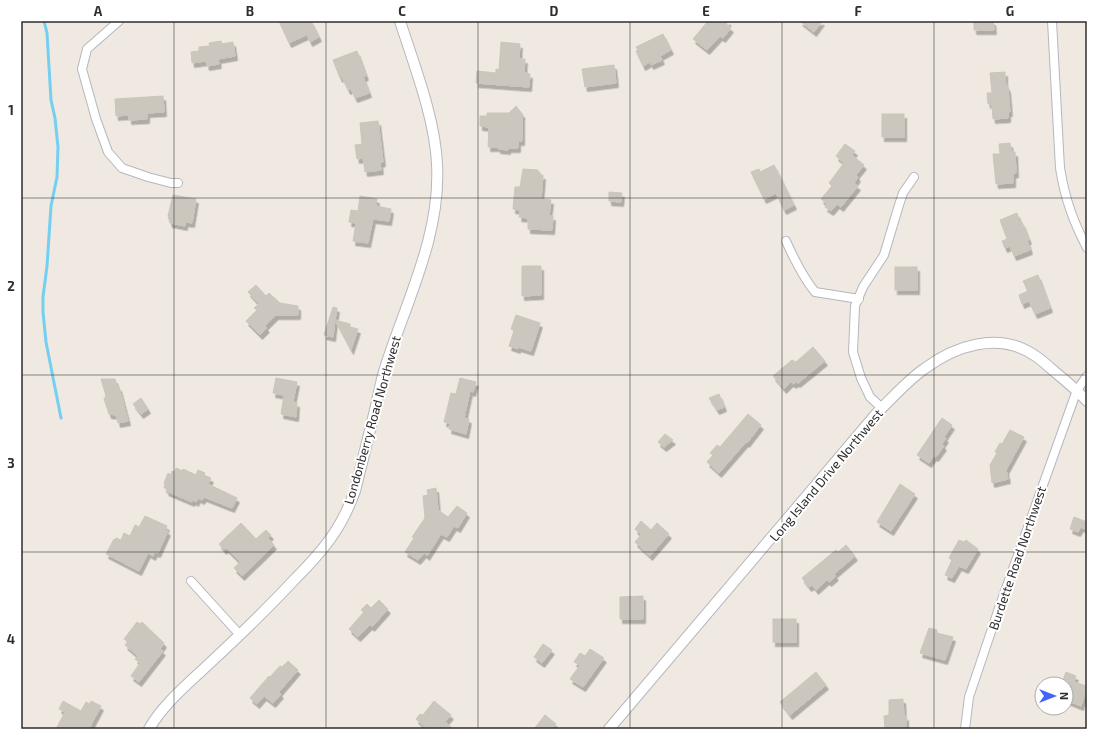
<svg xmlns="http://www.w3.org/2000/svg" width="1108" height="750" font-family="'Exo 2',sans-serif">
	<style>
		.lines { fill: none; stroke-linecap: round; stroke-linejoin: round }
		.stream { stroke: #75cff0; stroke-width: 3 }
		.building { fill: #cbc7bf; stroke: #cbc5ba; filter: url(#shadow) }
		.minor-casing { stroke: #b4b7c1; stroke-width: 10 }
		.tertiary-casing { stroke: #b4b7c1; stroke-width: 12 }
		.minor { stroke: #fff; stroke-width: 8 }
		.tertiary { stroke: #fff; stroke-width: 10 }
		.grid { fill: none; stroke: #2e2e2e; stroke-width: 1; stroke-opacity: 0.55 }
		.labels { text-anchor: middle; stroke-width: 4; stroke-linejoin: round; paint-order: stroke }
		.street-label { font-size: 13px; fill: #2e2e2e; stroke: #fff }
		.neatline { fill: none; stroke: #2e2e2e; stroke-width: 1.5 }
		.grid-label { font-size: 13px; text-anchor: middle; font-weight: bold; fill: #2e2e2e }
	</style>
	<defs>
		<filter id="shadow"><feDropShadow dx="2.5" dy="4.5" stdDeviation="0" flood-color="#0004"/></filter>
	</defs>
	<rect width="100%" height="100%" fill="#efe9e1"/>
	<g class="lines">
		<path class="stream" d="M44 21 47 33 51 100 55 118 58 147 57 177 51 206 47 266 43 297V312L46 342 61 418"/>
	</g>
	<g class="building">
		<path d="M279 21H311L319 37 310 42 307 35 304 36 289 43Z"/>
		<path d="M708 21H729L726 24 731 28 723 38 720 36 707 50 693 39Z"/>
		<path d="M800 21H822L814 32Z"/>
		<path d="M974 21H993L994 30H974Z"/>
		<path d="M663 34 671 50 660 56 662 60 651 65 650 62 643 66 636 51 638 50 636 47Z"/>
		<path d="M221 41 222 44 233 42 235 56 218 59 219 64 207 66 206 61 192 63 191 52 199 51V47L210 46 209 43Z"/>
		<path d="M501 42 520 44 519 59H525L524 73 530 74 529 87 476 83 477 71 496 73V69L499 70Z"/>
		<path d="M357 51 366 76 363 77 369 93 355 98 351 89 348 90 342 77 340 78 333 60Z"/>
		<path d="M614 65 616 83 585 87 582 69Z"/>
		<path d="M1005 72V82L1008 89 1010 112H1008V118L993 119 992 104H988L987 93H992L990 73Z"/>
		<path d="M163 96 164 112 147 113V119L129 120V115L116 116 115 99Z"/>
		<path d="M516 106 523 115 522 116V141H518V148H508V150L498 149V147H488L489 127 480 126V116H487V113H509Z"/>
		<rect x="882" y="114" width="22" height="23"/>
		<path d="M378 121 383 162 380 163 381 170 365 172 363 158 357 159 355 145 362 144 360 123Z"/>
		<path d="M1010 143 1011 152H1015L1016 173 1013 174V183L996 184 993 154H1000L999 144Z"/>
		<path d="M845 144 855 151 852 155 864 165 856 175 858 177 854 183 858 186 841 207 837 204 831 211 825 207 827 204 821 199 832 186 829 183 844 163 836 156Z"/>
		<path d="M774 165 794 205 784 210 776 193 764 199 751 172 759 169 760 172Z"/>
		<path d="M523 169 538 170V172H540V175H543L541 199 551 200 549 216H553L552 230 528 229V218L519 217 520 210 513 209 515 187H520Z"/>
		<path d="M609 192 622 193 621 202 609 201Z"/>
		<path d="M173 195 196 199 192 223 185 222V226L170 223 168 216Z"/>
		<path d="M360 196 377 199 376 206 391 209 389 221 373 219 368 243 353 241 356 223 349 222 351 210 358 211Z"/>
		<path d="M1017 213 1020 223 1022 222 1029 240H1027L1030 250 1014 256 1010 246 1005 248 1002 241 1007 239 1000 220Z"/>
		<path d="M522 266H541V295L522 296Z"/>
		<rect x="895" y="267" width="22" height="23"/>
		<path d="M1038 275 1050 308 1035 314 1029 301 1022 304 1019 295 1028 291 1023 281Z"/>
		<path d="M256 285 266 296 269 293 280 303 298 306V315H276L265 326 267 328 260 335 246 321 257 310 254 308 259 304 248 292Z"/>
		<path d="M333 307 337 308 335 320 350 324V327L358 329 351 350 335 320 333 337 324 335Z"/>
		<path d="M516 315 540 323 531 351 518 347V349L509 346 514 331 511 329Z"/>
		<path d="M813 347 825 361 798 383 796 382 794 384 791 382 784 389 773 376 792 360 796 362Z"/>
		<path d="M276 378 297 382 293 402 297 403 296 417 281 414 284 395 273 393Z"/>
		<path d="M460 378 476 382 473 392 470 391 464 418 469 419 466 434 449 429 450 423 444 422 451 393 456 394Z"/>
		<path d="M101 379H115L117 386 119 387 128 421 118 423 116 415 109 414 104 399 106 396Z"/>
		<path d="M719 394 724 407 717 410 709 398Z"/>
		<path d="M141 398 148 409 141 414 133 404Z"/>
		<path d="M748 414 761 425 747 443 746 442 719 473 707 462 713 455 710 453 717 445 720 447Z"/>
		<path d="M942 418 952 425 944 437 946 438 942 444 944 446 936 457 934 456 929 463 917 455Z"/>
		<path d="M1010 430 1024 437 1006 470 1008 479 992 483 990 465 997 453 995 452 1000 443 1002 444Z"/>
		<path d="M665 434 673 440 664 447 658 442Z"/>
		<path d="M176 468 183 471V469L196 475 198 470 205 473 204 475 211 478 208 484 237 498 232 508 204 497 202 500 198 498 196 502 193 500 192 502 166 491 167 489 164 488 165 484 164 483 168 473 171 475 172 471 175 472Z"/>
		<path d="M900 484 915 494 891 531 877 522Z"/>
		<path d="M436 488 438 510 448 517 457 506 467 513 458 528 454 526 447 537 441 534 427 556 424 553 418 560 405 552 414 538 412 537 425 518 423 496 428 495 427 490Z"/>
		<path d="M145 516 167 526 165 530 168 531 158 553 155 552 153 556 148 553 139 571 106 554 114 539 115 540 116 538 121 540 124 533 130 536 135 525 139 527Z"/>
		<path d="M1074 517 1087 522V530L1081 527 1078 532 1070 529Z"/>
		<path d="M641 521 651 530 657 523 669 534 650 556 635 542 641 535 635 529Z"/>
		<path d="M241 523 256 539 266 530 271 535 268 538 274 545 242 576 234 568 240 562 226 548 224 550 219 544Z"/>
		<path d="M959 540 964 542 966 540 978 549 966 569 959 566 952 578 945 575 952 560 949 558Z"/>
		<path d="M846 545 855 556 834 574 836 576 829 582 827 580 816 590 812 585 809 587 802 578 836 550 838 552Z"/>
		<path d="M643 596V619H620V597Z"/>
		<path d="M379 600 388 609 372 627 370 625 358 637 349 629 364 612 361 610 367 604 371 608Z"/>
		<rect x="773" y="619" width="23" height="23"/>
		<path d="M137 622 140 624 142 622 164 643 160 649 163 651 139 682 131 676 140 663 135 659 138 656 125 645 128 642 124 639Z"/>
		<path d="M929 628 937 630V633L953 637 945 660 920 653Z"/>
		<path d="M543 644 552 650 542 663 534 657Z"/>
		<path d="M590 649 604 658 583 687 570 679 580 665 574 662 580 653 585 656Z"/>
		<path d="M288 661 298 670 279 692 281 694 273 703 264 696 257 704 250 698 269 676 270 677 280 666 282 667Z"/>
		<path d="M816 672 826 685 790 715 780 702Z"/>
		<path d="M1066 672 1076 676 1074 682 1087 686 1081 706 1066 700V689L1068 682 1063 680Z"/>
		<path d="M903 699 904 717 906 716V726L904 729H885L884 716 889 715V700Z"/>
		<path d="M63 701 81 711 86 702 90 704 91 701 101 706 89 729H56L65 712 59 709Z"/>
		<path d="M434 701 451 715 445 722 453 729H427L416 719 420 714 423 715Z"/>
		<path d="M545 715 556 724 552 729H534Z"/>
	</g>
	<g class="lines">
		<g class="minor-casing">
			<g id="minor">
				<path d="M119 21 87 49 82 69 96 119 108 152 122 168 148 177 171 183H178"/>
				<path d="M1052 21 1060 168C1065 199 1073 221 1087 248"/>
				<path d="M786 241C794 259 802 276 815 292L859 299"/>
				<path d="M882 408 870 397 861 378 853 352 855 306 863 287 884 255 899 205 903 193 914 177"/>
				<path d="M191 581 240 635"/>
				<path d="M965 729 969 697 999 608 1077 390 1087 376"/>
			</g>
		</g>
		<g class="tertiary-casing">
			<g id="tertiary">
				<path d="M149 729C164 703 189 683 211 662 240 635 268 608 295 579 311 563 327 546 338 527 345 516 350 504 355 491 362 463 369 435 376 406 379 392 382 376 387 362 408 298 441 233 437 164 435 118 414 65 400 21"/>
				<path d="M609 729 877 413C892 398 907 381 924 369 955 346 998 331 1034 355 1042 360 1048 366 1055 372 1066 381 1077 390 1087 401"/>
			</g>
		</g>
		<use href="#minor" class="minor"/>
		<use href="#tertiary" class="tertiary"/>
	</g>
	<path class="grid" d="M174 21V729M326 21V729M478 21V729M630 21V729M782 21V729M934 21V729M21 198H1087M21 375H1087M21 552H1087"/>
	<g class="labels">
		<g class="street-label">
			<text transform="translate(372 420) rotate(-74)" y="5">Londonberry Road Northwest</text>
			<text transform="translate(826 475) rotate(-50)" y="5">Long Island Drive Northwest</text>
			<text transform="translate(1017 558) rotate(-71)" y="5">Burdette Road Northwest</text>
		</g>
	</g>
	<rect width="1108" height="750" fill="none" stroke="#ffffff" stroke-width="44"/>
	<g transform="translate(1054 696) rotate(90)"><circle r="19" fill="#ffffff" stroke="#ababab"/>
	<path d="M0-3L7 15L0 10L-7 15Z" fill="#4264fb"/>
	<text y="-6" font-size="11" font-weight="bold" text-anchor="middle" fill="#2e2e2e">N</text>
	</g>
	<rect x="22" y="22" width="1064" height="706" class="neatline"/>
	<g class="grid-label">
		<text x="98" y="16">A</text>
		<text x="250" y="16">B</text>
		<text x="402" y="16">C</text>
		<text x="554" y="16">D</text>
		<text x="706" y="16">E</text>
		<text x="858" y="16">F</text>
		<text x="1010" y="16">G</text>
		<text x="11" y="115">1</text>
		<text x="11" y="291">2</text>
		<text x="11" y="468">3</text>
		<text x="11" y="644">4</text>
	</g>
</svg>
